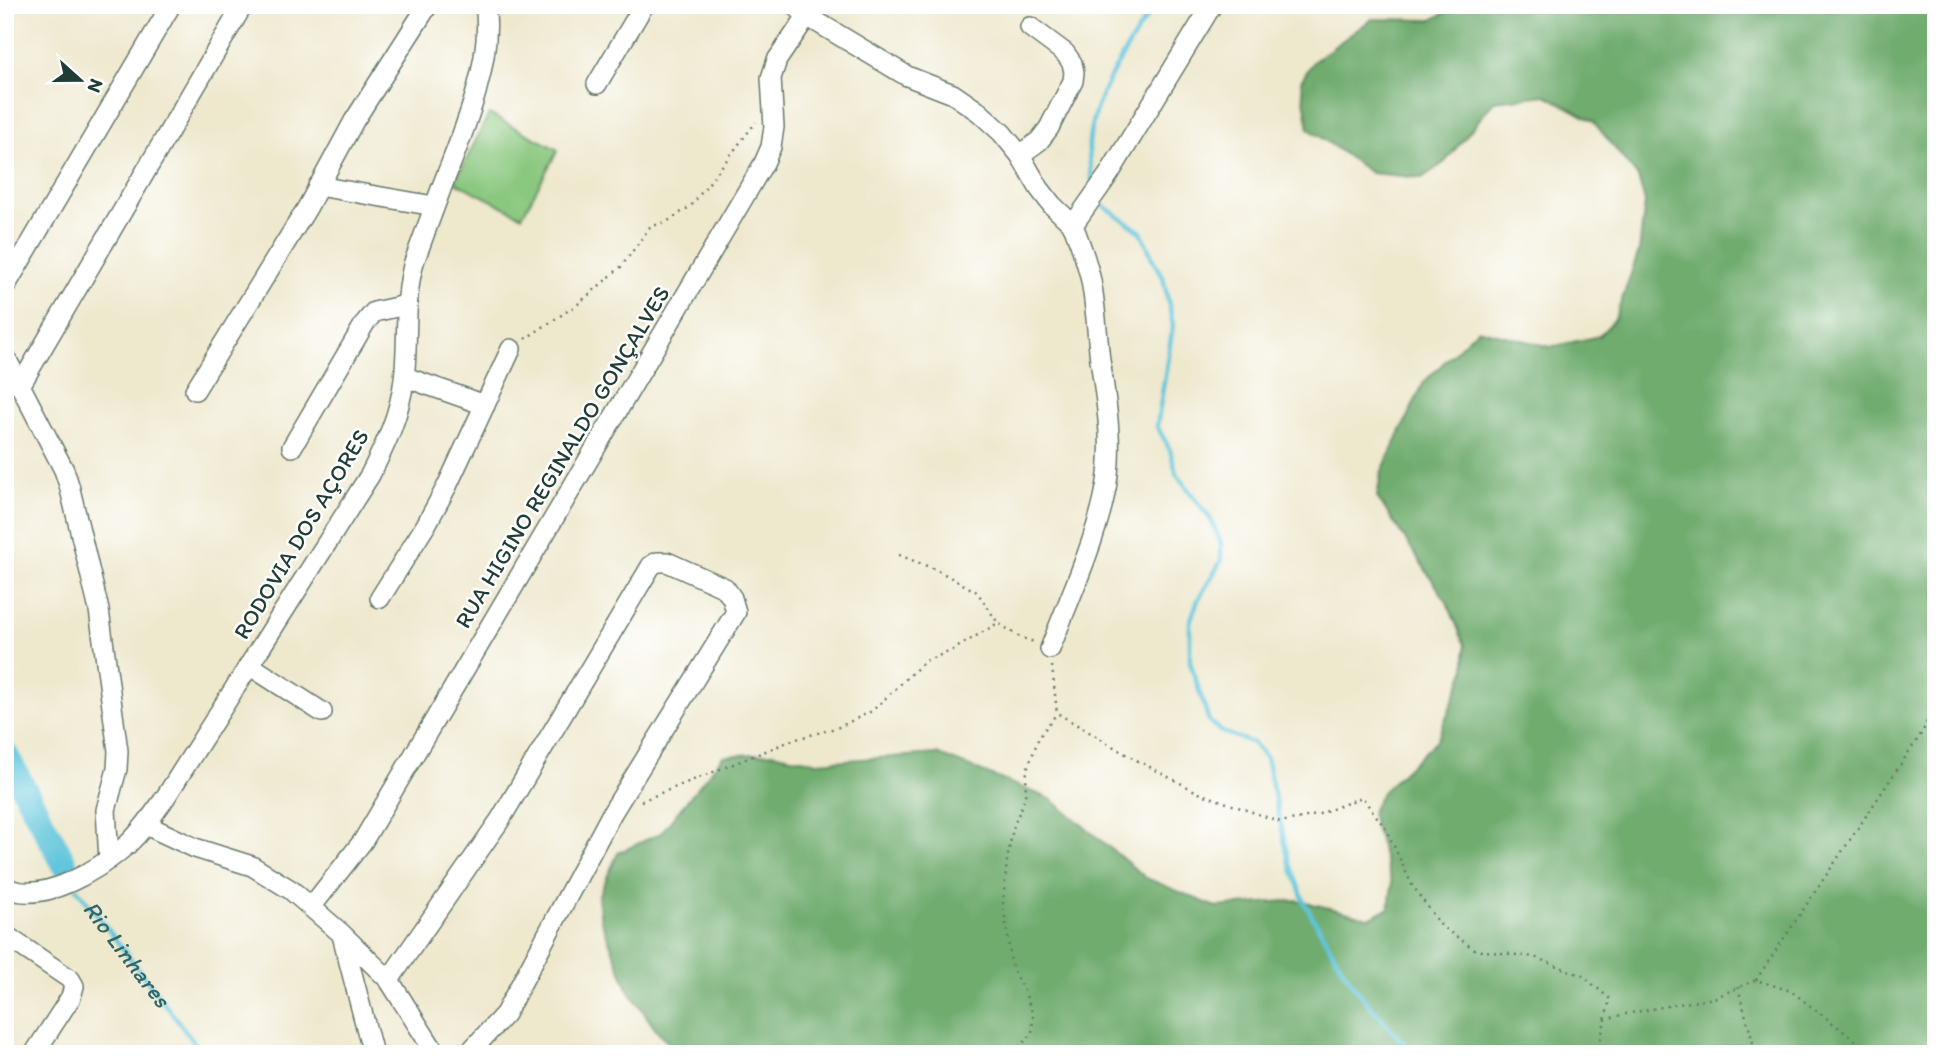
<svg xmlns="http://www.w3.org/2000/svg" width="1941" height="1059" font-family="Itim,sans-serif">
	<style>
		.green { fill: #8bc87f; stroke: #55825a; stroke-width: 2 }
		.forest { fill: #70ac6e; stroke: #487451; stroke-width: 2 }
		.lines { fill: none; stroke-linecap: round; stroke-linejoin: round }
		.stream { stroke: #5ec5db; stroke-width: 4.5 }
		.river { stroke: #5ec5db; stroke-width: 26 }
		.minor-casing { stroke: #67796a; stroke-width: 22 }
		.path { stroke: #67796a; stroke-width: 2.5; stroke-dasharray: 2 5; stroke-linecap: butt }
		.minor { stroke: #fff; stroke-width: 19 }
		.labels { text-anchor: middle; stroke-width: 5; stroke-linejoin: round; paint-order: stroke }
		.street-label { font-size: 23px; fill: #1f3d34; stroke: #fff }
		.water-label { font-size: 24px; font-style: italic; fill: #326666; stroke: #fff }
	</style>
	<rect width="100%" height="100%" fill="#fff"/>
	<filter id="ink" filterUnits="userSpaceOnUse"><feTurbulence type="fractalNoise" baseFrequency=".0143" numOctaves="2"/><feDisplacementMap in="SourceGraphic" scale="14" xChannelSelector="R" yChannelSelector="G"/><feConvolveMatrix kernelMatrix="1 2 1 2 8 2 1 2 1" color-interpolation-filters="sRGB"/></filter>
	<filter id="wash" filterUnits="userSpaceOnUse"><feTurbulence type="fractalNoise" baseFrequency=".00686" numOctaves="4" result="noise"/><feDisplacementMap in="SourceGraphic" scale="28" xChannelSelector="R" yChannelSelector="G"/><feGaussianBlur stdDeviation="1.57" result="paint"/><feColorMatrix in="noise" values="0 0 0 0 0 0 0 0 0 0 0 0 0 0 0 0 0 1.4 0 .05"/><feComposite in="paint" operator="in"/></filter>
	<g filter="url(#wash)">
		<rect width="100%" height="100%" fill="#eee8cd"/>
		<path class="green" d="M489 114 558 150 522 216 455 182Z"/>
		<path class="forest" d="M1458 5H1936V1054H679L656 1030 628 989 601 920 598 897 618 853 661 833 723 756 772 753 817 762 937 754 1051 799 1146 878 1216 907 1297 900 1369 918 1389 908 1392 884 1371 813 1382 792 1437 740 1465 671V645L1447 602 1377 497 1381 473 1424 382 1478 329 1551 347 1599 336 1615 319 1639 251 1645 202 1638 177 1593 121 1546 95 1494 101 1445 162 1422 178 1371 173 1309 129 1301 81 1313 62 1372 19 1432 20Z"/>
		<g class="lines">
			<g class="stream">
				<path d="M1093 186C1091 172 1088 156 1089 142 1093 93 1129 47 1154 5"/>
				<path d="M1105 207 1141 232 1154 262 1163 277 1173 325 1157 426 1170 450 1177 475 1210 518 1221 543V561L1198 600 1190 622V662L1209 721 1220 731 1253 743 1266 758 1289 861 1305 904 1344 971 1363 998 1414 1054"/>
				<path id="s1" d="M77 889 203 1054"/>
			</g>
			<path class="river" d="M5 754 64 863"/>
		</g>
	</g>
	<g filter="url(#ink)">
		<g class="lines">
			<g class="minor-casing">
				<g id="minor">
					<path d="M795 5 807 16 907 76 953 94 979 112 1002 133 1020 155 1039 188 1052 205 1073 225 1109 174 1212 5"/>
					<path d="M597 84 644 5"/>
					<path d="M1020 155 1039 141 1049 128 1073 81 1074 72 1072 63 1065 53 1030 27"/>
					<path d="M318 186 434 206"/>
					<path d="M5 287 171 5"/>
					<path d="M5 356 64 470 69 485 99 610 118 751 117 769 106 810 109 859"/>
					<path d="M405 377 485 405"/>
					<path d="M20 386 243 5"/>
					<path d="M195 390 307 208 354 121 428 5"/>
					<path d="M292 447 365 323 374 312 406 305"/>
					<path d="M380 598 426 525 447 486 511 349"/>
					<path d="M1050 649C1069 599 1092 550 1104 498 1115 452 1107 406 1100 360 1097 334 1096 307 1091 281 1087 261 1080 243 1073 225"/>
					<path d="M249 665 322 712"/>
					<path d="M146 825 195 848 252 866 291 890 342 934 389 980 436 1054"/>
					<path d="M5 887C43 906 99 869 127 845 142 831 153 815 165 798L370 475C386 444 400 414 404 379 409 339 403 302 414 262 424 235 434 208 444 181 464 131 494 59 485 5"/>
					<path d="M312 906 363 841 764 163 771 147 774 127 771 78 777 60 807 16"/>
					<path d="M5 935 70 979 74 986 71 997 34 1054"/>
					<path d="M342 935 373 1054"/>
					<path d="M389 980 500 820 651 566 657 562H667L725 588 732 598 736 612 612 813 505 1014 468 1054"/>
				</g>
			</g>
			<g class="path">
				<path d="M525 339 578 304 621 267 650 227 668 221 691 206 756 122"/>
				<path d="M899 555 937 570 977 592 998 623"/>
				<path d="M1052 666 1057 713 1129 756 1199 793 1280 822 1317 815 1362 797 1386 829 1412 885 1442 927 1476 950 1534 957 1583 976 1610 999 1597 1054"/>
				<path d="M641 801 793 740 839 727 872 711 925 661 951 651 998 623 1020 637 1034 642"/>
				<path d="M1756 980 1923 731 1936 699"/>
				<path d="M1738 987 1756 1054"/>
				<path d="M1605 1020 1621 1015 1667 1006 1714 998 1756 980 1791 991 1873 1054"/>
				<path d="M1017 1054 1018 1048 1032 1034 1033 1015 1025 993 1012 969 1003 902 1007 860 1013 828 1025 798 1027 770 1039 737 1057 713"/>
			</g>
			<use href="#minor" class="minor"/>
		</g>
	</g>
	<g class="labels">
		<g class="street-label">
			<text transform="translate(562 457) rotate(-59)" y="8">RUA HIGINO REGINALDO GONÇALVES</text>
			<text transform="translate(301 534) rotate(-59)" y="8">RODOVIA DOS AÇORES</text>
		</g>
		<g class="water-label">
			<text dy="8" stroke="none"><textPath href="#s1" startOffset="82">Rio Linhares</textPath></text>
		</g>
	</g>
	<rect width="1941" height="1059" fill="none" stroke="#fff" stroke-width="28"/>
	<g transform="translate(80 80) rotate(111)" stroke="#ffffff" stroke-width="5" paint-order="stroke">
	<path d="M0-5L12 26L0 18L-12 26Z" fill="#1f3d34"/>
	<text y="-10" font-size="19" font-weight="bold" text-anchor="middle" fill="#1f3d34">N</text>
	</g>
</svg>
